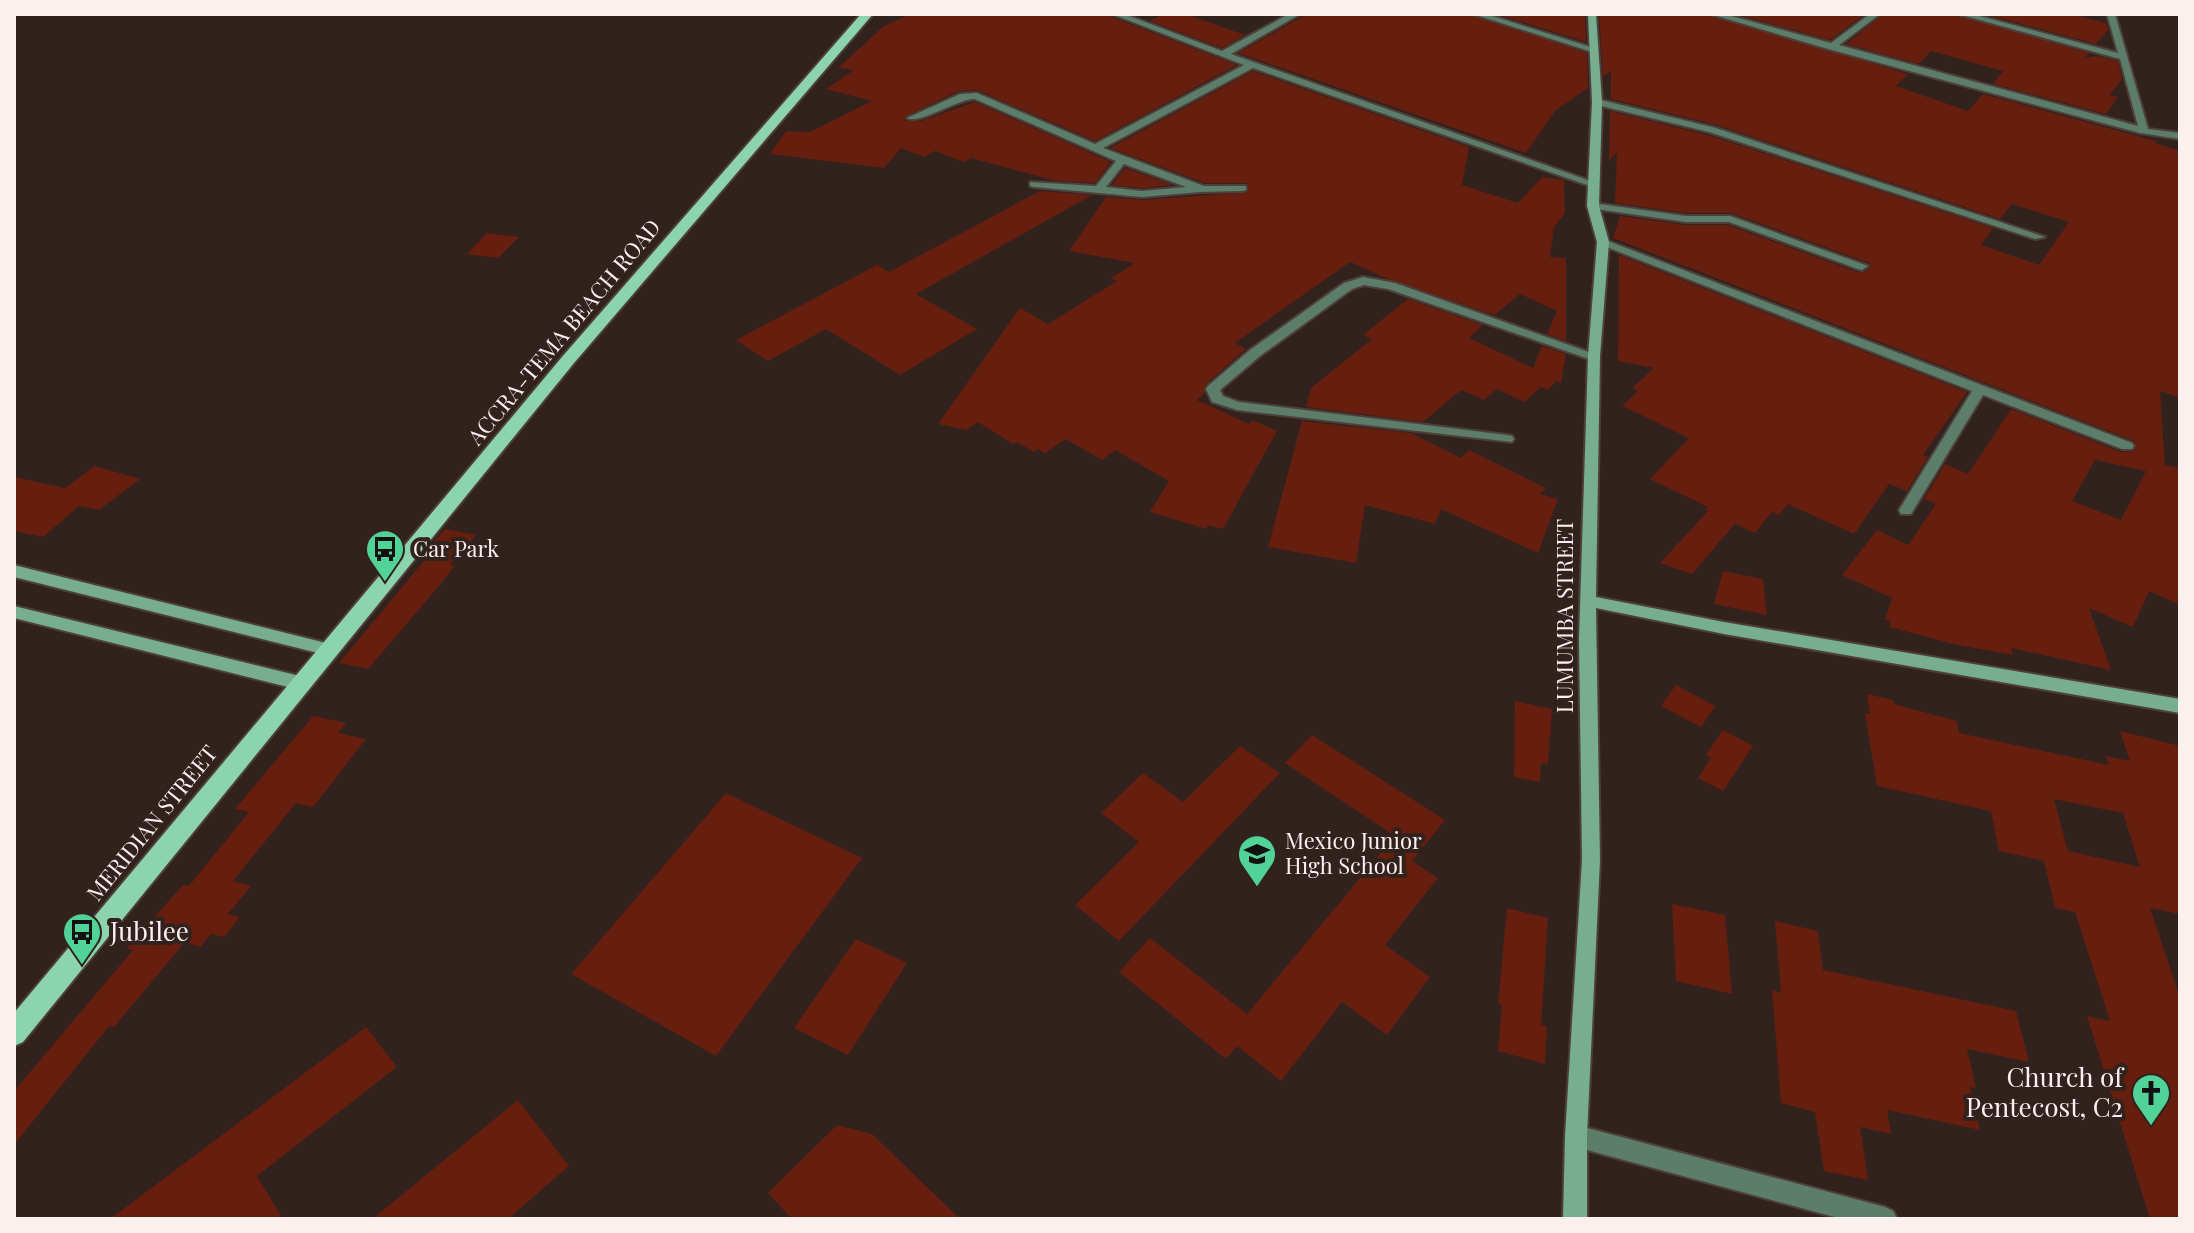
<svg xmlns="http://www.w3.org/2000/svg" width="2194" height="1233" font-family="'Playfair Display',serif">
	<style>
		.building { fill: #661e0e; fill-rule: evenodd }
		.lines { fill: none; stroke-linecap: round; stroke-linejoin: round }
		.street-casing { stroke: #4e3f3b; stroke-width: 4 }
		.secondary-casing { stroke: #4e3f3b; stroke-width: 4 }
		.primary-casing { stroke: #4e3f3b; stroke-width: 4 }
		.street { fill: #5b7d6a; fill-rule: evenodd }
		.secondary { fill: #77ae90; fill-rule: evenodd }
		.primary { fill: #8cd4ae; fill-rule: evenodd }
		.labels { text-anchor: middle; stroke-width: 8; stroke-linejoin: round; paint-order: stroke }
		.street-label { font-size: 22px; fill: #fbf0ed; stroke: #32221e }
		.poi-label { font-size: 22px; fill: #fbf0ed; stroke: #32221e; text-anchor: start }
		.near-poi-label { font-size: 26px; fill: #fbf0ed; stroke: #32221e; text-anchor: start }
	</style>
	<rect width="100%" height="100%" fill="#32221e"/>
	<g class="building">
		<path d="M911 14H1104L1237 65 1095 141 977 90 959 91 904 117 906 121H921L975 102 1111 162 1095 183 1056 181 971 158 964 162 935 151 924 157 901 148 884 168 770 154 786 131 810 132 872 101 826 89 854 70 838 68 884 26Z"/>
		<path d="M1163 14H1185L1245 35 1222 48 1150 21Z"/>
		<path d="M1307 14H1470L1587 53 1588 88 1555 111 1526 153 1238 53Z"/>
		<path d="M1496 14H1585L1586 42Z"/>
		<path d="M1599 14H1707L1908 74 1896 86 1968 111 1983 94 2156 141 2155 143 2180 151V398L2160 391 2165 465 2180 468V605L2149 591 2133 627 2089 608 2111 670 2011 648 2013 655 1953 644 1890 627V620H1885L1892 598 1842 575 1877 530 1908 545 1936 504 1924 499 1945 464 1968 474 2011 409 2121 452 2134 451V441L1613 238 1620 216 1686 225H1728L1857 272H1864L1871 267 1869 263 1731 213H1686L1615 203 1617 152 1609 161 1610 111 1708 135 1993 228 1981 245 2039 265 2069 222 2012 204 2000 219 1717 125 1611 99V71L1603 77ZM2095 460 2146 471 2121 520 2072 501Z"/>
		<path d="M1735 14H1865L1830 40Z"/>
		<path d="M1883 14H1955L2089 53 2085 58 2097 56 2118 61 2122 79 2110 95 2118 97 2106 114 1993 84 2003 71 1931 51 1919 64 1846 44Z"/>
		<path d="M1984 14H2072L2106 23 2108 30 2096 44Z"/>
		<path d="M1253 71 1469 147 1462 185 1518 203 1542 177 1564 180 1565 213 1554 227 1550 257 1566 258V341L1547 334 1557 311 1520 294 1494 315 1388 279 1350 262 1235 343 1246 349 1206 384 1205 393 1197 400 1249 424 1253 420 1277 431 1223 529 1208 525 1206 529 1150 512 1169 481 1115 450 1102 460 1066 439 1045 453 1038 449 1034 452 1017 442 1013 444 978 422 967 430 938 424 1020 308 1048 324 1117 281 1111 278 1135 263 1069 251 1106 197 1142 200 1248 192 1246 183H1205L1110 148Z"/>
		<path d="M1125 168 1173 185 1142 188 1112 185Z"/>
		<path d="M1040 191 1092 195 916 294 977 329 900 375 826 329 768 361 736 340 877 265 889 272Z"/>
		<path d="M487 233 519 237 498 258 467 254Z"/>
		<path d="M1619 255 1967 392 1923 455 1928 457 1907 491 1889 484 1854 534 1788 504 1779 515 1772 512 1755 533 1735 524 1692 574 1660 563 1708 511 1705 510 1708 507 1650 479 1689 438 1622 406 1638 391 1632 388 1654 368 1618 361Z"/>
		<path d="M1408 299 1483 325 1469 338 1533 368 1542 346 1566 354 1561 383 1556 381 1548 390 1541 387 1524 402 1497 389 1484 400 1461 390 1423 422 1306 407 1311 388 1372 339 1363 335Z"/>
		<path d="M1302 421 1411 433 1461 458 1469 450 1546 488 1540 494 1558 499 1538 553 1441 509 1435 524 1365 505 1356 563 1268 547Z"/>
		<path d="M95 466 140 479 99 510 79 506 43 537 14 531V477L65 488Z"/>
		<path d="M445 529 476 535 450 565 455 566 433 593 368 669 339 663 433 550 427 549Z"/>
		<path d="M1723 571 1763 579 1767 615 1714 604Z"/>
		<path d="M1676 685 1715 706 1701 727 1661 706Z"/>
		<path d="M1867 694 1893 700 1894 704 1957 721 1959 733 2109 765 2106 756 2130 761 2120 731 2180 746V914L2150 908 2180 998V1219H2150L2087 1016 2110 1021 2075 912 2055 908 2044 861 1999 851 1991 811 1877 786 1865 713 1870 714ZM2054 799 2123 813 2140 867 2068 851Z"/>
		<path d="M1515 701 1552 709 1548 764 1541 763 1540 782 1514 777Z"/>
		<path d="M313 716 346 723 338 733 366 739 313 807 296 803 233 881 251 886 228 914 240 917 224 937 211 934 200 947 185 942 114 1027 109 1026 14 1145V1091L133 950 126 949 183 885 189 886 249 812 235 809Z"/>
		<path d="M1723 730 1753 746 1723 791 1698 778 1711 758 1706 755Z"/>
		<path d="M1312 735 1445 820 1412 861 1438 878 1385 945 1430 977 1387 1035 1342 1002 1281 1081 1237 1046 1226 1059 1119 972 1150 938 1247 1014 1395 836 1285 763Z"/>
		<path d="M1240 746 1280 773 1119 941 1075 905 1139 842 1101 813 1143 773 1183 802Z"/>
		<path d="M726 793 862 858 716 1056 571 974Z"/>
		<path d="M1672 904 1725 915 1732 994 1676 981Z"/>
		<path d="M1507 908 1548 918 1541 1025 1547 1026 1545 1064 1498 1051 1502 1005 1498 1004Z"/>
		<path d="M1775 921 1818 931 1823 970 2016 1011 2029 1062 1967 1049 1976 1088 1970 1087 1980 1130 1887 1110 1891 1134 1860 1127 1868 1180 1824 1171 1815 1112 1781 1103 1772 990 1781 993Z"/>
		<path d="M856 939 907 963 848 1055 794 1028Z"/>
		<path d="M366 1027 397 1067 257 1176 283 1219H110Z"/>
		<path d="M518 1100 569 1166 508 1219H372Z"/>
		<path d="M837 1125 872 1134 960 1219H792L768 1193Z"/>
	</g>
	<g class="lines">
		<g class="street-casing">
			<g id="street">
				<path d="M1112 14H1124L1222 51 1289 14H1300L1231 54 1599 184 1590 186 1253 68 1103 148 1204 186H1246V190L1242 191 1200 192 1142 197 1034 187 1030 186V182L1096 186 1116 161 975 99C956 99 920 125 907 118L960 94 977 93 1095 144 1244 65ZM1124 164 1186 187 1142 191 1106 187Z"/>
				<path d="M1473 14H1486L1597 49 1589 51Z"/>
				<path d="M1710 14H1724L1831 43 1870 14H1880L1839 45 2138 126 2120 59 1958 14H1972L2118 53 2107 14H2115L2148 129 2180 133V139L2140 133 1828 49Z"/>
				<path d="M1597 99 1716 128 2045 237 2035 239 1709 132 1593 104V100Z"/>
				<path d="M1593 203 1686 216H1730L1868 266 1862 270 1858 269 1729 222H1686L1589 208V204Z"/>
				<path d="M1603 239 2132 443 2134 446 2132 449H2122L1983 395 1911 514H1901L1899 510 1972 391 1599 244V240Z"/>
				<path d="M1363 277 1395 283 1600 356 1599 359H1589L1388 289 1364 285 1352 289 1260 356 1220 390 1223 396 1239 402 1507 435 1512 436 1514 439 1512 442 1237 410 1212 402 1206 389 1208 386 1250 350 1344 283Z"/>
				<path d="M1576 1125 1885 1207 1893 1211 1897 1219H1842L1576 1147 1568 1144 1565 1136 1568 1128Z"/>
			</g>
		</g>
		<g class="secondary-casing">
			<g id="secondary">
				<path d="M1588 14H1596L1602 102 1599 206 1609 242 1600 356 1596 597 1724 622 2180 699V713L1724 634 1596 608 1600 860 1587 1136V1219H1563L1565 1136 1582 860 1579 639 1588 356 1597 242 1587 206 1592 102Z"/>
				<path d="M14 565 326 643 332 645 334 649 332 653 326 655 14 577Z"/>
				<path d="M14 606 300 676 306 678 308 683 306 688 300 690 14 618Z"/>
			</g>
		</g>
		<g class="primary-casing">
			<path id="primary" d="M861 14H873L574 363 23 1042 14 1046V1013L562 357Z"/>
		</g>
		<use href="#street" class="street"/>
		<use href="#secondary" class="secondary"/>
		<use href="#primary" class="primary"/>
	</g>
	<defs>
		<g id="bus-pin" transform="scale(2)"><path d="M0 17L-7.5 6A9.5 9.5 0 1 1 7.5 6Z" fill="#51d397" stroke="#32221e"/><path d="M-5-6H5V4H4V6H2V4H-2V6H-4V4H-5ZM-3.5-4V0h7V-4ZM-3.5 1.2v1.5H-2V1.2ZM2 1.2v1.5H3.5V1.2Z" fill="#111"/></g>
		<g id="school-pin" transform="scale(2)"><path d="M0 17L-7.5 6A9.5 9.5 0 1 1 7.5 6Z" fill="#51d397" stroke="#32221e"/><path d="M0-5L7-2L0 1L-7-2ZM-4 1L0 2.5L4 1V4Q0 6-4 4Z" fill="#111"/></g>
		<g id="church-pin" transform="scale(2)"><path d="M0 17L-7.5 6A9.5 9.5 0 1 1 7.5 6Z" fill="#51d397" stroke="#32221e"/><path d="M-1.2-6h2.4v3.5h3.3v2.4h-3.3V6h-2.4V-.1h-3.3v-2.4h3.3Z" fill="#111"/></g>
	</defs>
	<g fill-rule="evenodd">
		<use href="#bus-pin" x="385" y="549"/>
		<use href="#school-pin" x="1257" y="854"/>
		<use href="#bus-pin" x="82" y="932"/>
		<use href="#church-pin" x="2151" y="1093"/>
	</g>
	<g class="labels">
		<g class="street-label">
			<text transform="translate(564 332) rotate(-50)" y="8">ACCRA-TEMA BEACH ROAD</text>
			<text transform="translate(1565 616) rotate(-90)" y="8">LUMUMBA STREET</text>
			<text transform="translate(152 823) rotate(-51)" y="8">MERIDIAN STREET</text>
		</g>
		<g class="poi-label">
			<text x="413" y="557">Car Park</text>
			<text x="1285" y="849">Mexico Junior<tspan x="1285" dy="25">High School</tspan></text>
		</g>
		<g class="near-poi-label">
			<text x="110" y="941">Jubilee</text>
			<text x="2123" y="1087" text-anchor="end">Church of<tspan x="2123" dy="30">Pentecost, C2</tspan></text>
		</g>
	</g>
	<rect width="2194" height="1233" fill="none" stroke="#fbf0ed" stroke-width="32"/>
</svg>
